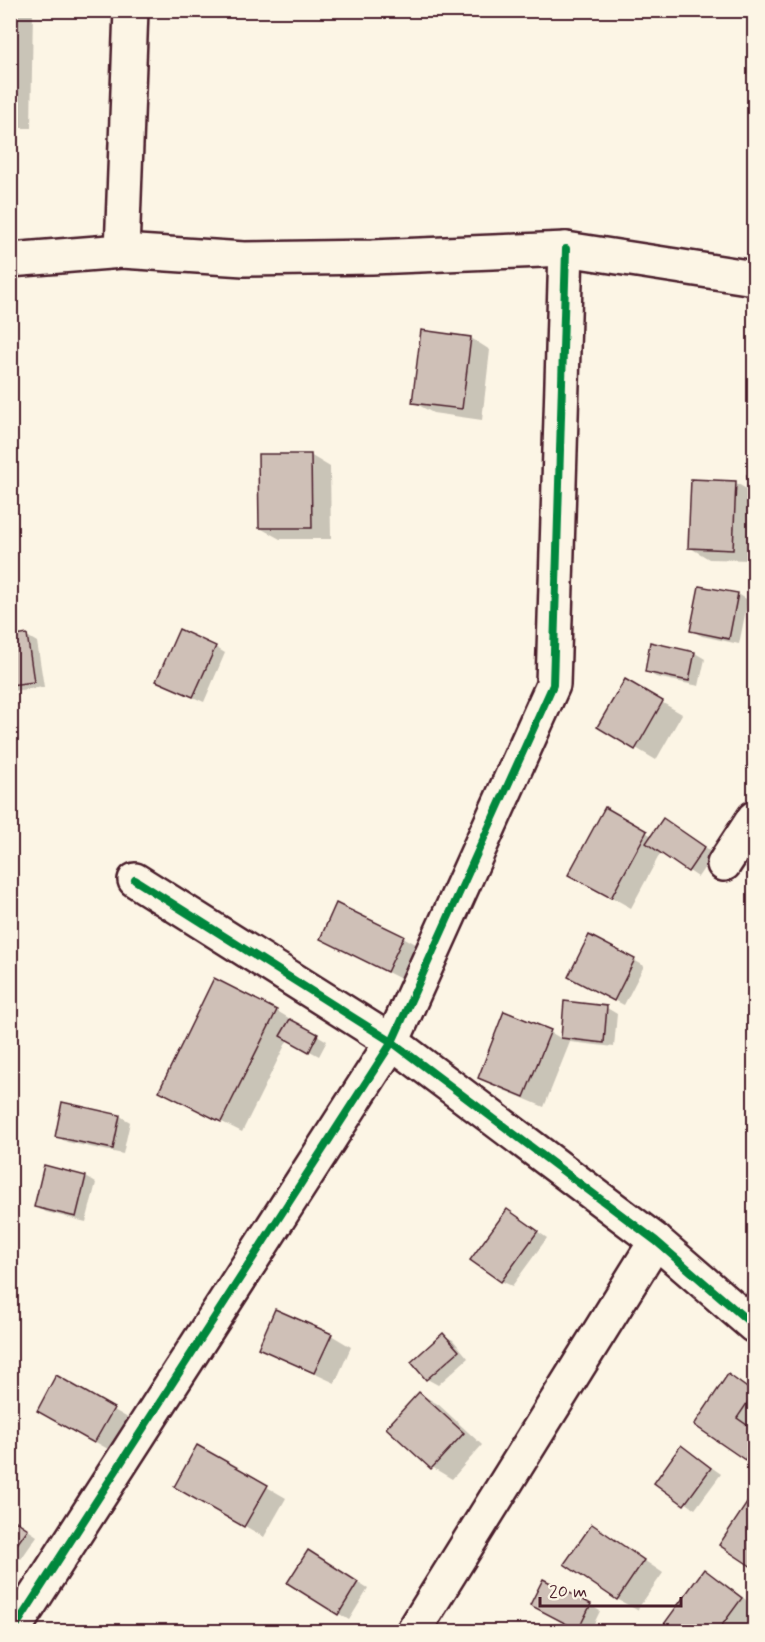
<svg xmlns="http://www.w3.org/2000/svg" width="765" height="1642" font-family="Mynerve,sans-serif">
	<style>
		.shadow { fill: #0003 }
		.building { fill: #cfc0b7; stroke: #4a1f2b; stroke-width: 1.5 }
		.lines { fill: none; stroke-linecap: round; stroke-linejoin: round }
		.street-casing { stroke: #4a1f2b; stroke-width: 38 }
		.street { stroke: #fcf5e5; stroke-width: 33 }
		.cycleway-casing { stroke: #fcf5e5; stroke-width: 11 }
		.cycleway { stroke: #00873e; stroke-width: 8 }
	</style>
	<rect width="100%" height="100%" fill="#fcf5e5"/>
	<filter id="ink" filterUnits="userSpaceOnUse"><feTurbulence type="fractalNoise" baseFrequency=".0167" numOctaves="2"/><feDisplacementMap in="SourceGraphic" scale="12" xChannelSelector="R" yChannelSelector="G"/><feConvolveMatrix kernelMatrix="1 2 1 2 8 2 1 2 1" color-interpolation-filters="sRGB"/></filter>
	<g filter="url(#ink)">
		<g class="shadow">
			<path d="M10 10H33L31 128H10Z"/>
			<path d="M471 338 490 350 482 420 433 413 413 402Z"/>
			<path d="M310 455 330 467 331 539H280L260 528Z"/>
			<path d="M748 476H754L753 560 709 559 689 547 692 480 736 483 750 491Z"/>
			<path d="M738 594 748 600 739 644 702 636 692 631Z"/>
			<path d="M27 636 37 642 44 687 12 691 10 690V638Z"/>
			<path d="M215 647 225 653 204 702 168 686Z"/>
			<path d="M695 653 705 659 699 686 656 677 646 671Z"/>
			<path d="M625 681 682 714 656 760 599 726Z"/>
			<path d="M606 809 652 836 673 826 714 854 698 877 661 852 631 908 590 885Z"/>
			<path d="M403 937 423 948 407 982 322 939Z"/>
			<path d="M634 960 644 966 624 1005 580 982Z"/>
			<path d="M214 980 277 1011 327 1041 319 1056 288 1039 242 1132 180 1101Z"/>
			<path d="M565 1003 607 1008 617 1014 614 1047 570 1042 544 1107 499 1088 480 1077 550 1032 562 1039Z"/>
			<path d="M120 1116 130 1122 123 1154 67 1142 56 1136Z"/>
			<path d="M45 1167 86 1177 96 1183 86 1222 46 1212 36 1206Z"/>
			<path d="M508 1211 547 1238 512 1286 501 1281Z"/>
			<path d="M331 1335 351 1347 335 1383 280 1358 260 1347Z"/>
			<path d="M443 1335 453 1340 468 1358 438 1385 427 1379 413 1362Z"/>
			<path d="M728 1376 754 1392V1463L696 1424Z"/>
			<path d="M57 1377 133 1421 115 1453 39 1410Z"/>
			<path d="M419 1393 439 1405 482 1445 452 1479 432 1467Z"/>
			<path d="M198 1447 286 1498 264 1537 176 1486Z"/>
			<path d="M691 1453 721 1474 695 1509 656 1482Z"/>
			<path d="M748 1505 754 1509V1567L721 1544Z"/>
			<path d="M10 1518 37 1536 21 1559 11 1553Z"/>
			<path d="M593 1526 663 1573 637 1610 617 1599Z"/>
			<path d="M318 1558 368 1589 349 1620 289 1582Z"/>
			<path d="M704 1571 724 1583 754 1606V1619L745 1632H677Z"/>
			<path d="M590 1605 600 1611 590 1632H583L542 1610Z"/>
			<path d="M640 1626 650 1632H636Z"/>
		</g>
		<g class="building">
			<path d="M421 330 471 337 462 409 412 403Z"/>
			<path d="M258 454H311L312 528H259Z"/>
			<path d="M754 474V543L747 475Z"/>
			<path d="M691 479 736 481 733 550 688 548Z"/>
			<path d="M699 586 738 593 729 639 690 631Z"/>
			<path d="M179 629 216 646 193 697 156 681Z"/>
			<path d="M27 634 34 682 10 685V637Z"/>
			<path d="M650 642 695 652 689 681 645 672Z"/>
			<path d="M625 679 663 701 635 750 597 727Z"/>
			<path d="M605 807 647 831 611 898 568 875Z"/>
			<path d="M663 818 705 847 688 872 646 843Z"/>
			<path d="M336 903 404 936 387 972 320 939Z"/>
			<path d="M589 935 635 959 614 1001 568 977Z"/>
			<path d="M214 978 277 1010 221 1122 159 1091Z"/>
			<path d="M564 1001 607 1006 604 1043 561 1038Z"/>
			<path d="M504 1011 551 1030 524 1097 478 1078Z"/>
			<path d="M290 1019 318 1034 309 1052 280 1036Z"/>
			<path d="M62 1102 120 1115 113 1149 55 1137Z"/>
			<path d="M44 1165 86 1176 76 1217 34 1207Z"/>
			<path d="M507 1209 538 1231 501 1282 470 1260Z"/>
			<path d="M275 1309 332 1334 314 1373 258 1348Z"/>
			<path d="M443 1333 459 1351 426 1380 411 1362Z"/>
			<path d="M728 1374 754 1393 737 1418 754 1430V1445L745 1460 694 1425Z"/>
			<path d="M56 1375 114 1408 94 1443 37 1411Z"/>
			<path d="M419 1392 464 1433 431 1469 386 1428Z"/>
			<path d="M197 1445 268 1485 244 1527 174 1487Z"/>
			<path d="M681 1445 711 1468 684 1505 654 1483Z"/>
			<path d="M747 1503 754 1508V1563L752 1567 719 1545Z"/>
			<path d="M10 1517 28 1529 10 1554Z"/>
			<path d="M592 1524 644 1560 617 1600 564 1564Z"/>
			<path d="M308 1550 358 1582 338 1615 287 1583Z"/>
			<path d="M704 1569 742 1598 717 1632H674L664 1624Z"/>
			<path d="M543 1579 591 1604 578 1630 530 1605Z"/>
		</g>
		<g class="lines">
			<g class="street-casing">
				<g id="street">
					<path d="M122 251 131 10"/>
					<path d="M10 260 122 251 244 259 372 257 566 249 754 278"/>
					<path d="M724 864 754 818"/>
					<path d="M135 880 392 1042 656 1241 754 1326"/>
					<path d="M12 1632 392 1042 553 685 566 249"/>
					<path d="M413 1632 656 1241"/>
				</g>
			</g>
			<use href="#street" class="street"/>
			<g class="cycleway-casing">
				<g id="cycleway">
					<path d="M135 880 392 1042 656 1241 754 1326"/>
					<path d="M12 1632 392 1042 553 685 566 249"/>
				</g>
			</g>
			<use href="#cycleway" class="cycleway"/>
		</g>
	</g>
	<rect width="765" height="1642" fill="none" stroke="#fcf5e5" stroke-width="36"/>
	<rect x="18" y="18" width="729" height="1606" fill="none" stroke="#4a1f2b" stroke-width="2" filter="url(#ink)"/>
	<path d="M540 1597v9h141v-9" fill="none" stroke="#4a1f2b" stroke-width="3"/>
	<text x="549" y="1597" font-size="18" fill="#4a1f2b" stroke="#fcf5e5" stroke-width="4.5" paint-order="stroke">20 m</text>
</svg>
